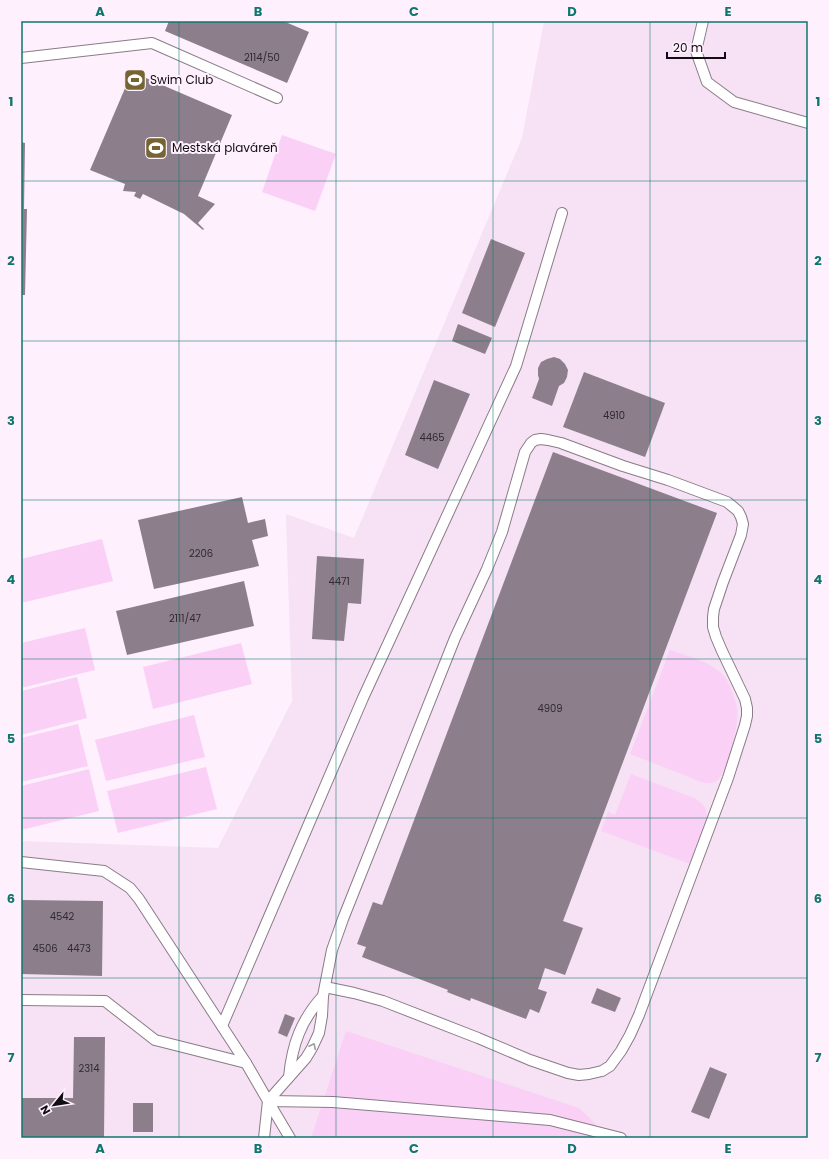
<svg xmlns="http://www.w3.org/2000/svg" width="829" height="1159" font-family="Poppins,sans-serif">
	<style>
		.built { fill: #f6e2f4 }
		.green { fill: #fad0f6 }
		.building { fill: #8c7f8b }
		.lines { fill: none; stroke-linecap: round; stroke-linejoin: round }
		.lane-casing { stroke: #897c87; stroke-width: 12 }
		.lane { stroke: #fff; stroke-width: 10 }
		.oneway { stroke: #a09ea0 }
		.grid { fill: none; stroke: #0f766e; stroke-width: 1; stroke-opacity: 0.55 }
		.labels { text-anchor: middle; stroke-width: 4; stroke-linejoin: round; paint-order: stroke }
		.number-label { font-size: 10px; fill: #302a30 }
		.poi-label { font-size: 12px; fill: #120d12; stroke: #fef0fd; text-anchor: start }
		.neatline { fill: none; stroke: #0f766e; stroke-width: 1.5 }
		.grid-label { font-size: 13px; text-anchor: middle; font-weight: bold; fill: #0f766e }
	</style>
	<rect width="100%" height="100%" fill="#fef0fd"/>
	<path class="built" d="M544 21H808V1138H21V841L218 848 292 701 286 514 354 538 522 138Z"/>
	<g class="green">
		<path d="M282 135 336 154 315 211 262 192Z"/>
		<path d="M102 539 113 581 21 603V559Z"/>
		<path d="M85 628 95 670 21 688V643Z"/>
		<path d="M241 643 252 684 153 709 143 667Z"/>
		<path d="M670 650C687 656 711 661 724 676 730 684 736 700 737 710 739 724 729 766 720 777 718 780 714 783 710 783 702 784 691 778 684 775 666 768 648 761 630 754Z"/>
		<path d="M77 677 87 718 21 735V691Z"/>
		<path d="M194 715 205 757 106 781 95 740Z"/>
		<path d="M78 724 88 766 21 782V738Z"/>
		<path d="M206 767 217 809 118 833 107 791Z"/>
		<path d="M89 769 99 811 21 830V786Z"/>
		<path d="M631 774 694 798C703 803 707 808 707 818L690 864 601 831 608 812 615 815Z"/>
		<path d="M346 1031 579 1108 610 1138H311Z"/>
	</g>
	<g class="building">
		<path d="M169 21H283L309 32 287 83 165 31Z"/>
		<path d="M132 72 232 115 198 196 215 204 198 223 204 229 203 230 184 214 143 194 140 199 134 196 136 192 123 191 125 184 90 170Z"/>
		<path d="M21 142 25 143 24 209H27L25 295H21Z"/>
		<path d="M491 239 525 253 495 327 462 313Z"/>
		<path d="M458 324 492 338 485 354 452 341Z"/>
		<path d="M554 357 560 359 565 364 568 370 567 377 564 383 559 386 552 406 532 398 539 379 538 375V368L541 362 547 359Z"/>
		<path d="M584 372 665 403 645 457 563 427Z"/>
		<path d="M434 380 470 394 438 469 405 455Z"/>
		<path d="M553 452 717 513 563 921 583 928 565 975 545 968 538 989 547 992 539 1013 530 1009 526 1019 471 998 470 1001 447 992 448 990 362 957 366 947 357 944 373 902 382 905Z"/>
		<path d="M242 497 248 523 265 519 268 536 252 540 259 566 154 589 138 520Z"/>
		<path d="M317 556 364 559 361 604 348 603 344 641 312 639Z"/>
		<path d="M244 581 254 626 127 655 116 611Z"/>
		<path d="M21 900 103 901 102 976 21 974Z"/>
		<path d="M597 988 621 998 615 1012 591 1003Z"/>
		<path d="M285 1014 295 1018 287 1037 278 1033Z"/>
		<path d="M74 1037H105L104 1138H21V1098H73Z"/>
		<path d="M710 1067 727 1074 709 1119 691 1112Z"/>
		<rect x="133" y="1103" width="20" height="29"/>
	</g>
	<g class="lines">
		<g class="lane-casing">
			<g id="lane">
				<path d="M703 21 696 51 707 82 734 102 808 123"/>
				<path d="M21 58 152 43 277 98"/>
				<path d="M21 862 104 871 130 888 139 899 246 1063 268 1101 264 1138"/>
				<path d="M21 1000 105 1001 155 1040 246 1063"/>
				<path d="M222 1026 363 698 516 366 562 213"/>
				<path d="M289 1077C292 1045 301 1020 323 996"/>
				<path d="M268 1101 306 1058 312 1048 319 1033 322 1016 323 996 332 950 343 919 455 638 487 569 502 532 525 452 531 443 535 440 541 439 548 440 561 443 623 466 668 480 727 502 732 506 738 511 741 517 743 524 741 535 723 582 714 609 713 617V627L716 637 722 651 745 699 747 708V716L745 725 728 778 639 1015 630 1035 621 1051 610 1066 602 1071 589 1074 579 1075 568 1073 530 1060 478 1038 383 1001 354 993 325 987"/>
				<path d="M290 1138 268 1101 333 1102 550 1120 621 1138"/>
			</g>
		</g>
		<use href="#lane" class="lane"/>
	</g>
	<defs><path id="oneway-chevron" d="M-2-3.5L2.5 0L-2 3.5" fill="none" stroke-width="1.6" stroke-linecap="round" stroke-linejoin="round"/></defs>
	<use class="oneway" href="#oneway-chevron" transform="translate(313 1046) rotate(-63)"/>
	<path class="grid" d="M179 21V1138M336 21V1138M493 21V1138M650 21V1138M21 181H808M21 341H808M21 500H808M21 659H808M21 818H808M21 978H808"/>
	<defs>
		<g id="stadium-square" transform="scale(1.15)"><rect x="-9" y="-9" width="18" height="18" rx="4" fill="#766533" stroke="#fef0fd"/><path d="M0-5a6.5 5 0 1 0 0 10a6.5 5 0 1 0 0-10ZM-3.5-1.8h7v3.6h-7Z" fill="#fff"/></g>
	</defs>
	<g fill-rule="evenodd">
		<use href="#stadium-square" x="135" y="80"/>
		<use href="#stadium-square" x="156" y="148"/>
	</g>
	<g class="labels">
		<g class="number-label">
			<text x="262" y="61">2114/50</text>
			<text x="614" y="419">4910</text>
			<text x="432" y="441">4465</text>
			<text x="201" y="557">2206</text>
			<text x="339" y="585">4471</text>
			<text x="185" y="622">2111/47</text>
			<text x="550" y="712">4909</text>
			<text x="62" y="920">4542</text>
			<text x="45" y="952">4506</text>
			<text x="79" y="952">4473</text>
			<text x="89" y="1072">2314</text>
		</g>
		<g class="poi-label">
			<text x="150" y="84">Swim Club</text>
			<text x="172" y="152">Mestská plaváreň</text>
		</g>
	</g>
	<rect width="829" height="1159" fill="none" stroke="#fef0fd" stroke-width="44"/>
	<g transform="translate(54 1105) rotate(240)" stroke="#fef0fd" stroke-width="3" paint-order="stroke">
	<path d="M0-3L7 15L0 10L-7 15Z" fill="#120d12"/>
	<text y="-6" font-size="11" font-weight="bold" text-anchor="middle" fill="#120d12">N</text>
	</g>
	<path d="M667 52v6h58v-6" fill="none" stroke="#120d12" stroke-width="2"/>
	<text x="673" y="52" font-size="12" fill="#120d12" stroke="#fef0fd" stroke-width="3" paint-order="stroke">20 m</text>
	<rect x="22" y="22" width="785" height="1115" class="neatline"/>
	<g class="grid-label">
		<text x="100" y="16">A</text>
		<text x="258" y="16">B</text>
		<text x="414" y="16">C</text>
		<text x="572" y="16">D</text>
		<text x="728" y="16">E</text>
		<text x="11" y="106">1</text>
		<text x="818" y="106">1</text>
		<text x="11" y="265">2</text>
		<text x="818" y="265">2</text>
		<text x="11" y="425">3</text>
		<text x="818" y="425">3</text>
		<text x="11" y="584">4</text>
		<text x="818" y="584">4</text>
		<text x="11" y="743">5</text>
		<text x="818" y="743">5</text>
		<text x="11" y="903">6</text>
		<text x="818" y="903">6</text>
		<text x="11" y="1062">7</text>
		<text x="818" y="1062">7</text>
		<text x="100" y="1153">A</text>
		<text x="258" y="1153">B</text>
		<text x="414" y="1153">C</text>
		<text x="572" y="1153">D</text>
		<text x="728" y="1153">E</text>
	</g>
</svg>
